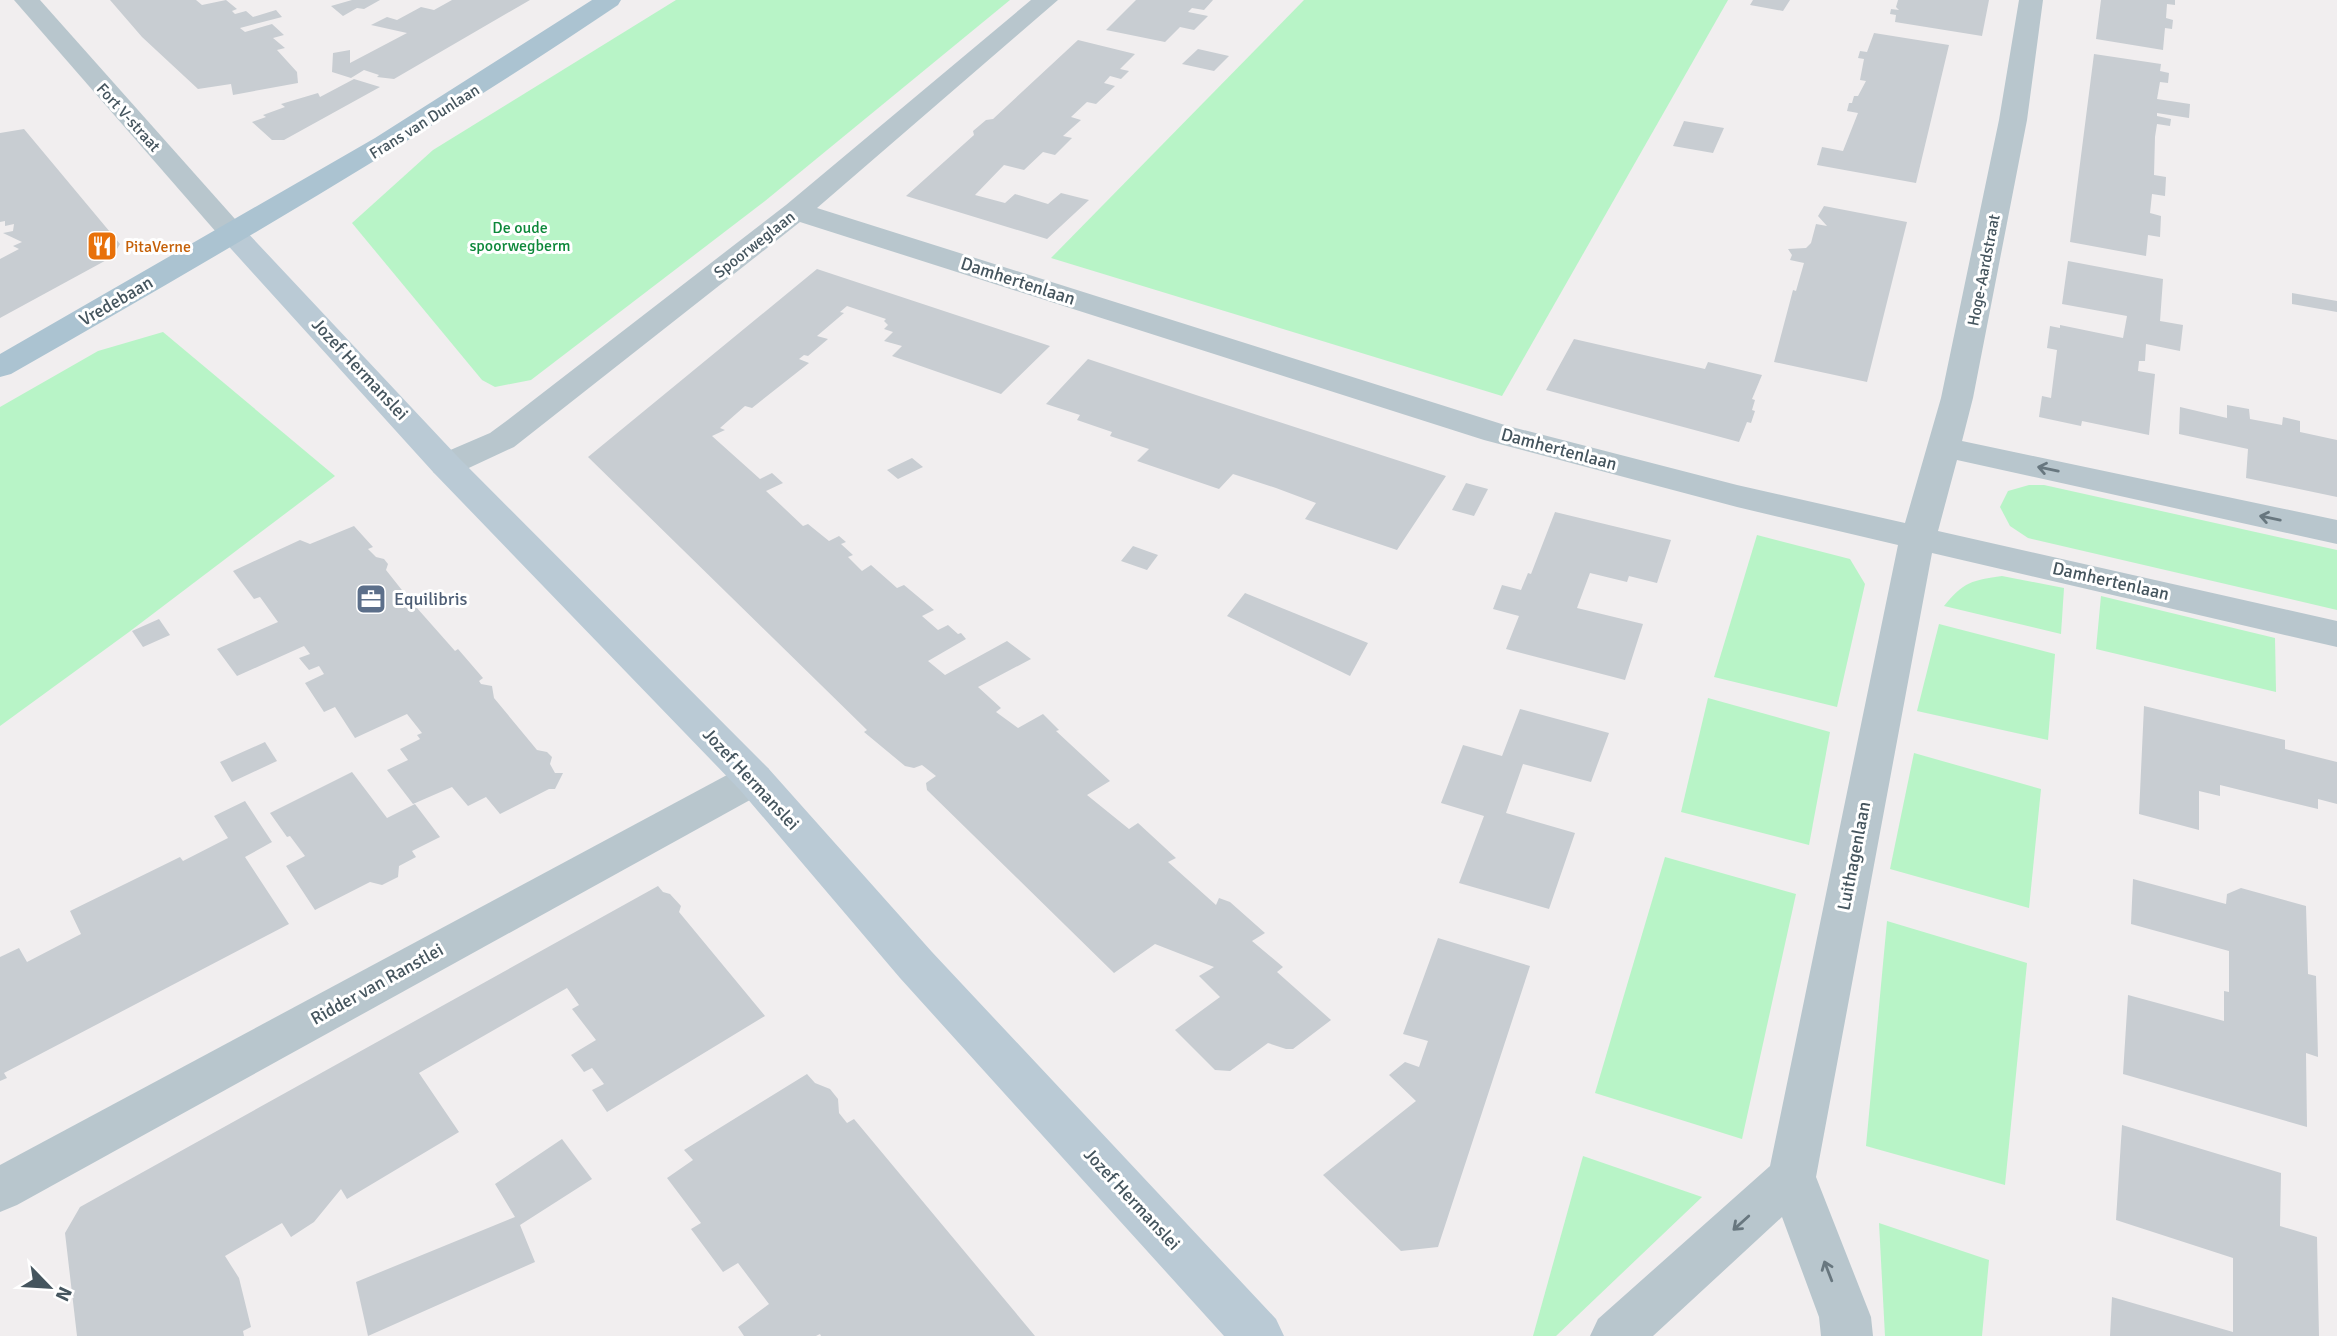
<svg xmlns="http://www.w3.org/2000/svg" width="2337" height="1336" font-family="Signika,sans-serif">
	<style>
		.green { fill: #b8f4c7 }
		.building { fill: #c8cdd2 }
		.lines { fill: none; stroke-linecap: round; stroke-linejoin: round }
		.street { fill: #b8c6cd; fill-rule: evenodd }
		.secondary { fill: #bacad5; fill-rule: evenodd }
		.primary { fill: #abc3d1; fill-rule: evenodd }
		.oneway { stroke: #68777f }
		.labels { text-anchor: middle; stroke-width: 6; stroke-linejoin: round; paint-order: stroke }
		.far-street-label { font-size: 16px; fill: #45555e; stroke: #fff }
		.far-park-label { font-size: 16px; fill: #0d883a; stroke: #fff }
		.far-food-label { font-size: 16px; fill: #c56008; stroke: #fff; text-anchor: start }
		.street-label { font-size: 18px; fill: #45555e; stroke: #fff }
		.service-label { font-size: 18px; fill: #4e5e75; stroke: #fff; text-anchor: start }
	</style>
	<rect width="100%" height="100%" fill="#f1eeef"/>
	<g class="green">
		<path d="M676 0H1010L765 201 531 380 495 387 482 380 352 223 433 150Z"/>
		<path d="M1304 0H1728L1502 396 1051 258Z"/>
		<path d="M163 332 335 476 129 632 0 726V407L98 351Z"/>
		<path d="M2029 485H2044L2337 550V610L2028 538 2010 526 2000 507 2008 491Z"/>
		<path d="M1757 535 1850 559 1865 584 1837 707 1714 677Z"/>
		<path d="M2002 576 2064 588 2061 634 1944 606C1963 582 1973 580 2002 576Z"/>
		<path d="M2101 596 2275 638 2276 692 2096 649Z"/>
		<path d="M1939 624 2055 654 2048 740 1917 711Z"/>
		<path d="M1708 698 1830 732 1809 845 1681 812Z"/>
		<path d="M1914 753 2041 789 2029 908 1890 869Z"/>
		<path d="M1665 857 1796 894 1742 1139 1595 1093Z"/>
		<path d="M1887 921 2027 963 2005 1185 1866 1146Z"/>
		<path d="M1583 1156 1702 1197 1556 1336H1533Z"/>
		<path d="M1879 1223 1989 1260 1982 1336H1885Z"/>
	</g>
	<g class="building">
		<path d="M110 0H196L202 5 226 0 237 9 232 11 235 14 246 11 253 17 276 10 282 17 240 28 245 32 272 24 284 35 273 38 285 48 277 50 297 72 298 83 233 95 231 84 198 89 142 37Z"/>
		<path d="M352 0H380L364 9 357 8 343 16 331 6Z"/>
		<path d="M452 0H530L394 79 377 77 379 75 364 70 351 78 332 72 333 53 350 50V63L407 33 371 25 387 17 397 20 421 7 434 10Z"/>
		<path d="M1136 0H1213L1204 10 1192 8 1188 12 1208 16 1194 30 1180 27 1165 42 1106 30Z"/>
		<path d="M1753 0H1790L1783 11 1750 5Z"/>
		<path d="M1898 0H1989L1982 36 1895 22 1896 15 1890 14 1891 9 1899 10 1896 7Z"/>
		<path d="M2101 0H2175V5L2167 4 2166 18 2173 20 2172 29 2165 28 2163 50 2096 39Z"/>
		<path d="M1874 33 1949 45 1916 183 1817 165 1822 147 1843 151 1858 113 1847 111 1849 103H1852L1854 96H1858L1866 81 1860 80 1864 59 1858 58 1860 51 1867 52Z"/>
		<path d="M1078 40 1135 54 1120 69 1129 71 1121 79 1110 76 1104 83 1115 86 1096 104 1087 102 1071 117 1081 120 1063 136 1072 138 1055 155 1043 152 1024 170 1004 165 975 195 1005 203 1015 194 1048 204 1061 193 1089 200 1047 239 906 196 974 135 973 131 986 120 993 119Z"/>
		<path d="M1198 49 1229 56 1214 71 1182 64Z"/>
		<path d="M2094 54 2161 64 2160 71 2169 73 2168 83 2160 82 2157 99 2190 104 2189 118 2157 113V116L2171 119 2170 126 2157 124 2155 137 2154 175 2166 177 2165 196 2152 194 2150 213 2161 216 2160 237 2148 235 2146 256 2070 242Z"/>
		<path d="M354 79 380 87 284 140H272L252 122 266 117 263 115 285 107 281 104 318 93 320 97Z"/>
		<path d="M1684 121 1724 128 1713 153 1673 146Z"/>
		<path d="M24 129 120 244 112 257 0 318V259L19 249 13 246 22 242 3 233 13 231 14 224 5 226V221L0 222V133Z"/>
		<path d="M1824 206 1907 222 1867 382 1774 362 1793 290 1796 291 1804 263 1790 260 1792 255 1788 249 1806 248 1811 243 1816 224 1827 226 1818 216Z"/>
		<path d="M2068 261 2163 279 2160 321 2183 325 2180 351 2146 344 2145 361H2139L2138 371 2155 374 2149 435 2082 421 2081 426 2039 417 2042 396 2051 398 2057 350 2047 348 2050 326 2060 328V325L2123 338 2127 316 2062 304Z"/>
		<path d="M817 269 1050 346 1001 394 892 356 902 346 884 341 893 332 884 329 888 325 884 321 886 319 847 306 840 312 844 313 817 336 828 339 808 356 804 355 799 359 809 363 752 408 745 406 720 428 725 430 712 436 760 479 772 473 783 483 766 491 803 526 808 524 829 541 839 536 846 542 841 544 853 555 848 557 862 571 871 565 897 588 904 585 934 610 922 616 938 630 948 625 958 634 961 633 966 639 928 661 945 675 1007 641 1031 659 978 687 1001 708 996 712 1018 728 1043 714 1059 730 1056 731 1110 781 1087 795 1129 829 1138 823 1176 858 1168 862 1216 905 1219 898 1230 902 1265 933 1252 941 1283 967 1277 972 1331 1020 1293 1049H1286L1268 1043 1230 1071 1215 1070 1175 1030 1220 997 1199 976 1214 967 1155 944 1114 973 927 790 926 783 936 776 922 765 914 768 905 766 864 732 867 730 588 457Z"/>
		<path d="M2292 293 2337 301V312L2292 304Z"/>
		<path d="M1574 339 1705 369 1708 362 1762 375 1752 399 1755 400 1752 410 1755 411 1751 423 1747 422 1739 442 1546 390Z"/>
		<path d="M1088 359 1199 396 1446 476 1397 550 1305 519 1316 503 1276 488 1233 474 1219 489 1137 461 1149 449 1110 436 1112 432 1077 420 1080 415 1046 404Z"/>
		<path d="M2227 405 2249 409 2250 419 2282 425 2283 417 2300 421V432L2337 440V497L2246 478 2248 449 2179 434 2180 407 2227 418Z"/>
		<path d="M912 458 923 467 898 479 887 470Z"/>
		<path d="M1466 483 1488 489 1474 516 1452 510Z"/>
		<path d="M1555 512 1671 540 1657 583 1629 576 1627 582 1590 573 1577 608 1643 624 1625 680 1506 649 1519 616 1493 609 1502 585 1521 590 1528 573 1531 574Z"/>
		<path d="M354 526 373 547 368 549 376 557 384 559 388 564 386 570 409 599 455 651 458 649 483 678 479 681 481 684 492 686 494 698 537 750 547 752 552 757 550 764 555 773H563L555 789H549L500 814 486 797 468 806 452 787 413 804 387 770 408 760 400 749 420 739 417 735 422 733 407 714 355 738 335 707 324 712 305 683 324 674 319 666 309 670 299 658 310 654 304 646 237 676 217 649 278 622 260 597 254 599 233 571 300 540 310 544Z"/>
		<path d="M1133 546 1158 555 1147 570 1121 561Z"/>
		<path d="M1245 593 1368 643 1350 676 1227 616Z"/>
		<path d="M159 619 170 635 143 647 132 631Z"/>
		<path d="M2144 706 2285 740V749L2337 762V804L2318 799V809L2220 785V796L2199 791V830L2139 814Z"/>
		<path d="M1520 709 1609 733 1591 782 1523 764 1515 787 1506 813 1575 833 1549 909 1459 883 1484 816 1441 803 1463 745 1502 756Z"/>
		<path d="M265 742 277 761 232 782 220 762Z"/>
		<path d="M352 772 387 818 415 804 440 837 412 851 416 857 399 866 398 877 382 885 370 882 315 910 286 866 305 856 290 836 287 837 270 813Z"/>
		<path d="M245 801 272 842 245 857 289 924 4 1073 7 1078 0 1081V957L19 948 27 962 81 934 70 911 180 857 183 861 228 838 214 816Z"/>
		<path d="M2133 879 2226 904 2227 894 2241 888 2306 906 2308 974 2316 976 2318 1057 2306 1053 2307 1127 2123 1074 2128 995 2224 1021V991L2229 992V951L2131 924Z"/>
		<path d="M658 886 663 892 670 894 681 906 679 912 765 1016 607 1112 592 1090 604 1084 592 1068 584 1072 571 1055 596 1040 572 1009 579 1005 567 988 419 1073 459 1132 347 1199 341 1189 314 1222 291 1237 282 1223 225 1256 239 1278 251 1327 243 1331 244 1336H77L65 1233 80 1207Z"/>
		<path d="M1438 938 1530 966 1438 1247 1401 1251 1323 1175 1416 1101 1389 1075 1405 1062 1419 1067 1428 1041 1403 1034Z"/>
		<path d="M807 1074 815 1083 830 1089 838 1099 839 1113 847 1123 854 1119 1035 1336H821L820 1334 816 1336H744L738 1327 769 1304 738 1263 723 1272 691 1229 701 1223 667 1178 693 1160 684 1150Z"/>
		<path d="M2122 1125 2281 1173 2280 1226 2317 1237 2319 1336H2110L2112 1297 2233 1332V1258L2116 1220Z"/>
		<path d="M562 1139 592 1179 520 1225 535 1262 368 1336 356 1282 515 1217 495 1184Z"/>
	</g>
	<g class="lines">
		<g class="street">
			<path d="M14 0H40L243 228 248 234 243 240 233 243 223 240Z"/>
			<path d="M1031 0H1058L817 208 1508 426 1737 485 1905 523 1941 398 1999 120 2019 0H2043L2027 120 1973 398 1962 441 2337 520V544L1957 460 1938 531 2337 621V647L1932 553 1816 1177 1871 1317 1873 1336H1821L1819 1317 1782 1217 1653 1336H1590L1598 1319 1770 1166 1898 545 1737 507 1484 440 800 222 514 447 458 473 446 476 434 473 429 465 434 457 490 433 505 422 786 205Z"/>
			<path d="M754 764 768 768 774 779 768 790 17 1205 0 1212V1165L740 768Z"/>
		</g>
		<path class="secondary" d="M233 225 243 228 458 457 768 768 932 952 1276 1319 1284 1336H1224L900 978 740 790 434 473 223 240 218 234 223 228Z"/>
		<path class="primary" d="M592 0H621L618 5C421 138 217 256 11 374L0 377V354L375 138Z"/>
	</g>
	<defs><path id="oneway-shaft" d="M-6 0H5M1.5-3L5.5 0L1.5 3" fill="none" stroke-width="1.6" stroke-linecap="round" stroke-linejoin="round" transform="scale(1.75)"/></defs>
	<g class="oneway">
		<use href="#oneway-shaft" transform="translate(2048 469) rotate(-168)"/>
		<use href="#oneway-shaft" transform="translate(2270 518) rotate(-168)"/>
		<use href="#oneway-shaft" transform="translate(1741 1223) rotate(138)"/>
		<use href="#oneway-shaft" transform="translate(1828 1271) rotate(-111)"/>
	</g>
	<defs>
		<g id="restaurant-square" transform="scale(1.575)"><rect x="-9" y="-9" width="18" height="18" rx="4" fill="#e8710a" stroke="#fff"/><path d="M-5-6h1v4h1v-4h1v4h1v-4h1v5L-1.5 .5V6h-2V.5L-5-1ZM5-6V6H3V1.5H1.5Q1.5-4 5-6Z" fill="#fff"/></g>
		<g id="office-square" transform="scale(1.575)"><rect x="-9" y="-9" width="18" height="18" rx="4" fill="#5c6f8a" stroke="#fff"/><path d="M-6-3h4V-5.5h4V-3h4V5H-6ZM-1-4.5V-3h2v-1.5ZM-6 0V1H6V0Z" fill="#fff"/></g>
	</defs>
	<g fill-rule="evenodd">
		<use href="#restaurant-square" x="102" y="246"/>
		<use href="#office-square" x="371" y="599"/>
	</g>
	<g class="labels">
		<g class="far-street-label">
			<text transform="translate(129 117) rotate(48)" y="6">Fort V-straat</text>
			<text transform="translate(424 121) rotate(-32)" y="6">Frans van Dunlaan</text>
			<text transform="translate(754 244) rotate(-38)" y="6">Spoorweglaan</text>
			<text transform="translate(1983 270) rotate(-79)" y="6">Hoge-Aardstraat</text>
		</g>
		<g class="far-park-label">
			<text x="520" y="233">De oude<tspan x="520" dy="18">spoorwegberm</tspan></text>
		</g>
		<g class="far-food-label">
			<text x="125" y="252">PitaVerne</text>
		</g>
		<g class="street-label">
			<text transform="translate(1018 281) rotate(18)" y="6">Damhertenlaan</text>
			<text transform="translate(116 301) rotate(-30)" y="6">Vredebaan</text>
			<text transform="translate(360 369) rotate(47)" y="6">Jozef Hermanslei</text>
			<text transform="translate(1559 449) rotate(15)" y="6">Damhertenlaan</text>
			<text transform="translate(2111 581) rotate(13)" y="6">Damhertenlaan</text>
			<text transform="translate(751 779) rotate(47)" y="6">Jozef Hermanslei</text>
			<text transform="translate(1854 856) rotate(-79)" y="6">Luithagenlaan</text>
			<text transform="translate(377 984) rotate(-29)" y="6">Ridder van Ranstlei</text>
			<text transform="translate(1132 1199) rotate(47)" y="6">Jozef Hermanslei</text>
		</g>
		<g class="service-label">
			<text x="394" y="605">Equilibris</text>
		</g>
	</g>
	<g transform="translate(49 1287) rotate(115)" stroke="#ffffff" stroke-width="5" paint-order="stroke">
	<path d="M0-5L12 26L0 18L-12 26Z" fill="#45555e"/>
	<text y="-10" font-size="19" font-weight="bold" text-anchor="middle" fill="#45555e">N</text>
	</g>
</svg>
